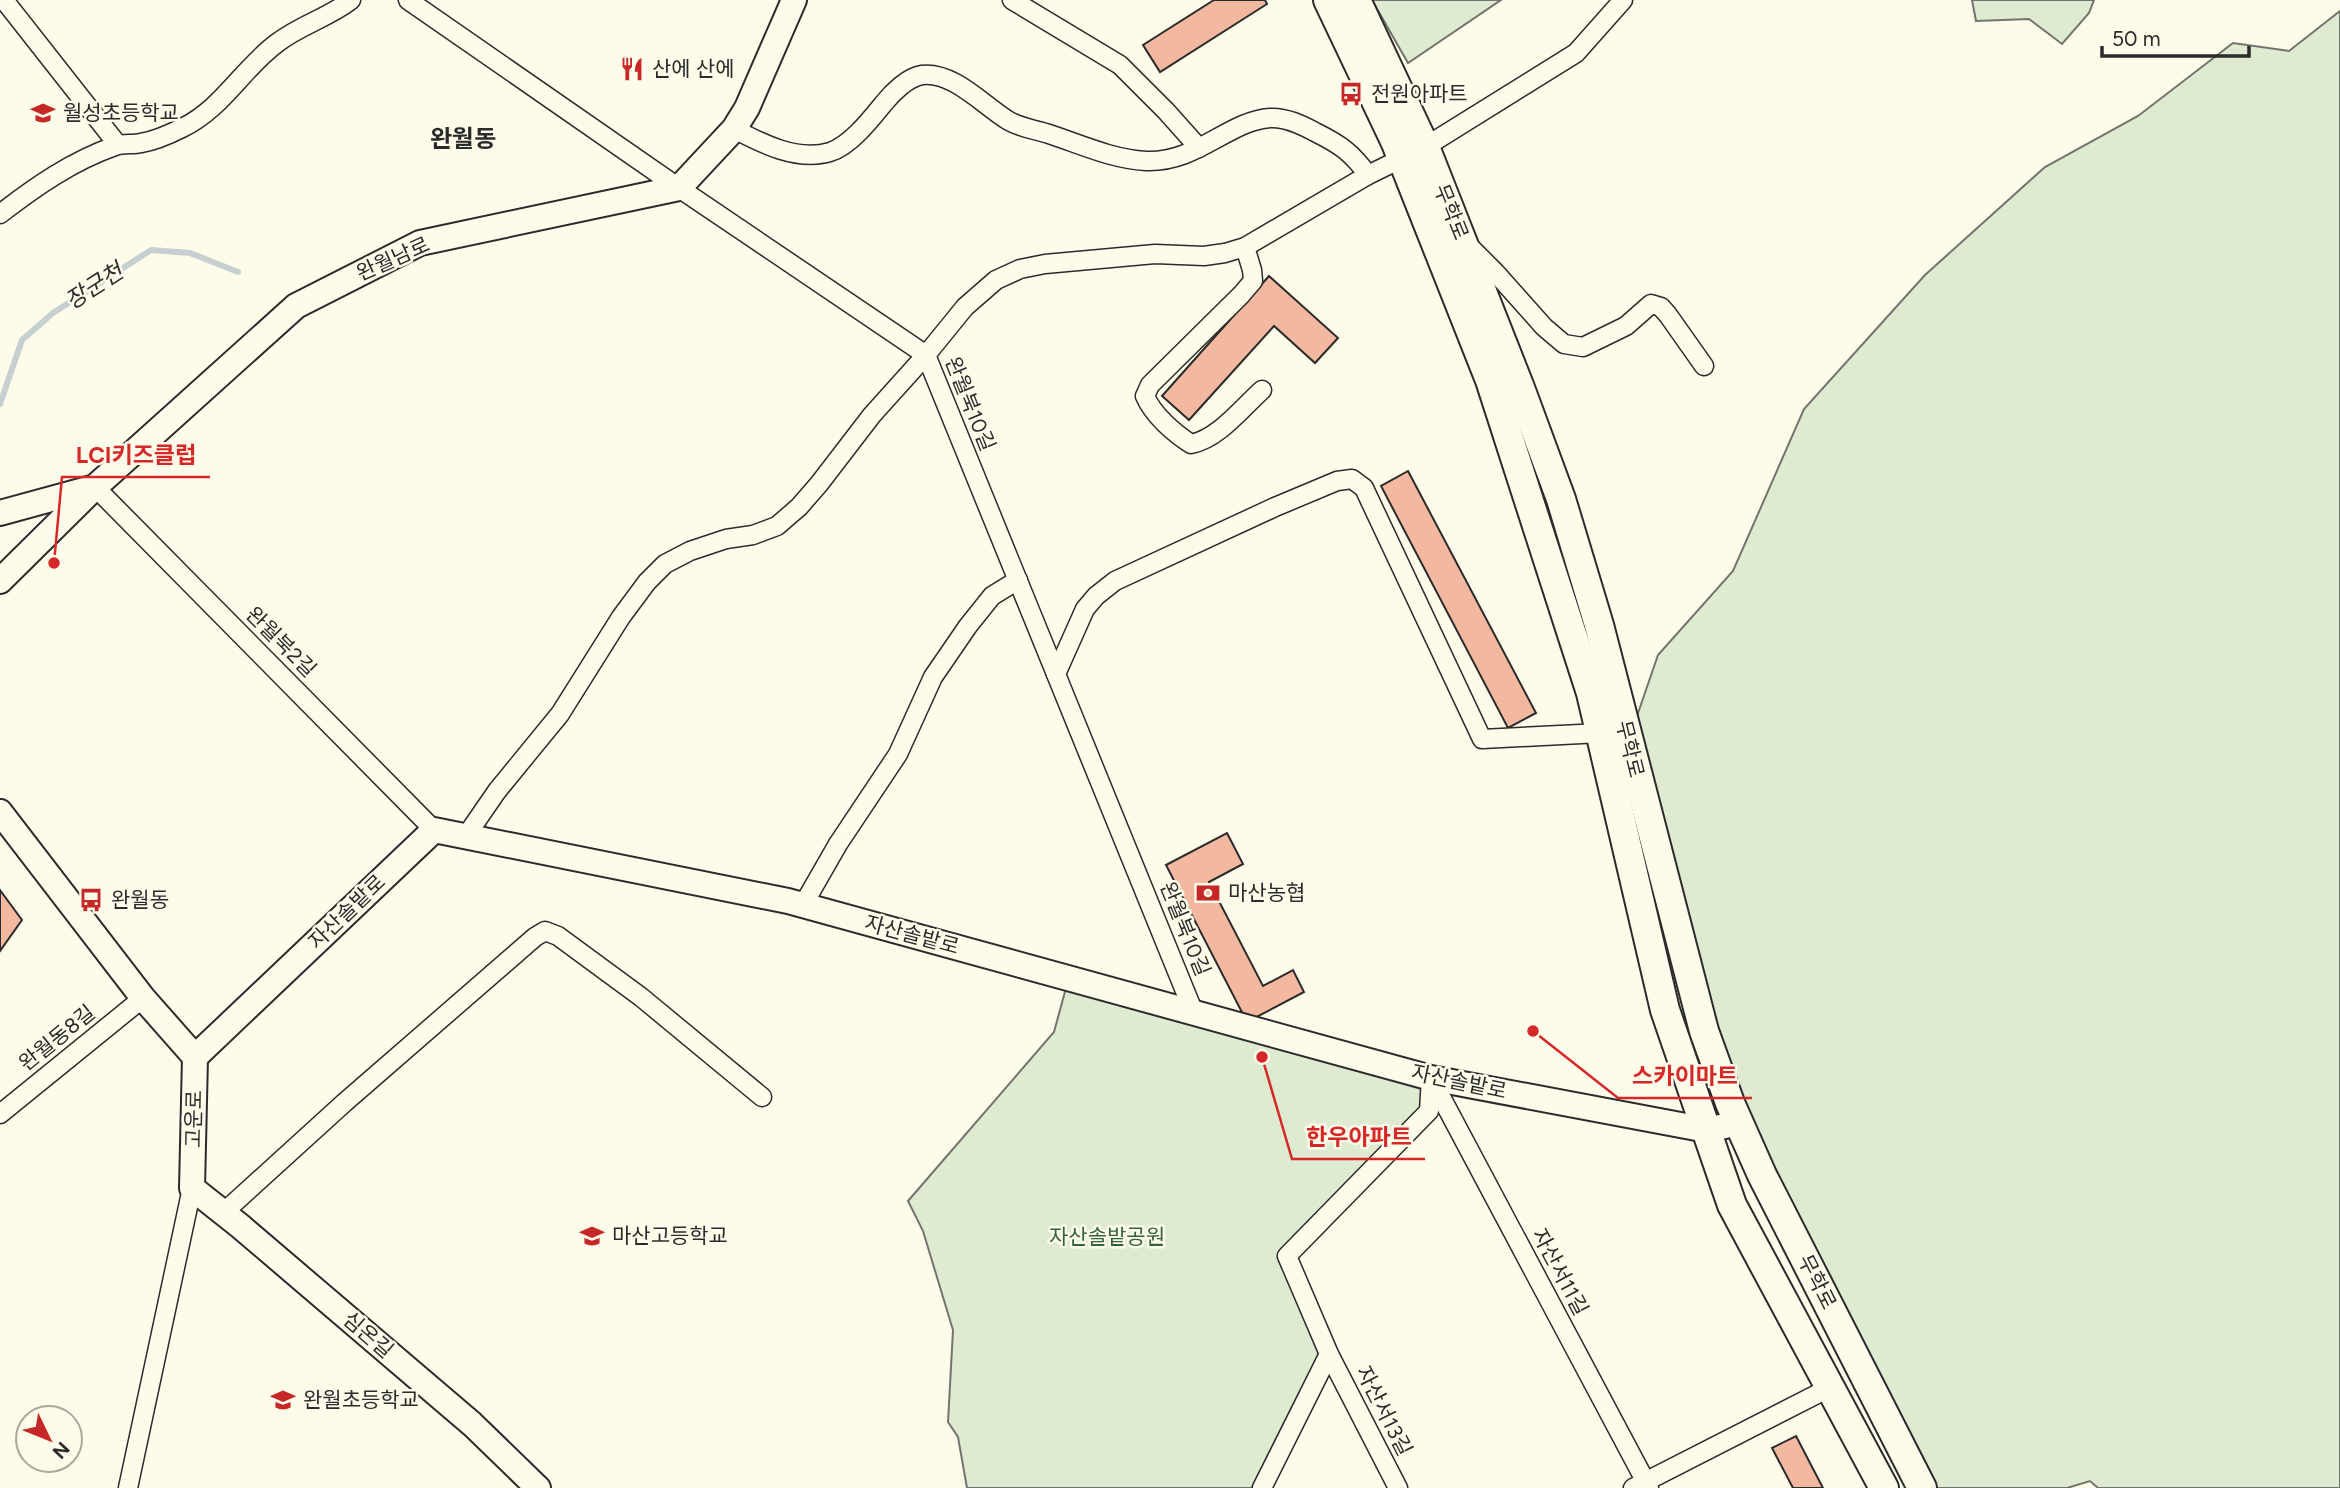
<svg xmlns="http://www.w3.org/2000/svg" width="2340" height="1488" font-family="Figtree,'Noto Sans KR',sans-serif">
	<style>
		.green { fill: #deebd1; stroke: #74746e; stroke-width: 2 }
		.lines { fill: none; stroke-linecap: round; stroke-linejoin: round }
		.stream { stroke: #c7d0d0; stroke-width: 6 }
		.building { fill: #f2b8a0; stroke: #2b2b2b; stroke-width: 2 }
		.street-casing { stroke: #2b2b2b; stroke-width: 21 }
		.secondary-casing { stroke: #2b2b2b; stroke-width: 28 }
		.primary-casing { stroke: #2b2b2b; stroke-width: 32 }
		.street { stroke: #fdfbea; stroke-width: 18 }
		.secondary { stroke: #fdfbea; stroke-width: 24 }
		.primary { stroke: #fdfbea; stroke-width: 28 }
		.labels { text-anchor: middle; stroke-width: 5; stroke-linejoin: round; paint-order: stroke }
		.poi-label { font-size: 21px; fill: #2b2b2b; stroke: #fdfbea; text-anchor: start }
		.street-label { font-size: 21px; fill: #2b2b2b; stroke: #fdfbea }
		.park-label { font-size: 21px; fill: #34623c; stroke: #fdfbea }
		.water-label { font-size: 23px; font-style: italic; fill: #2b2b2b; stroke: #fdfbea }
		.quarter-label { font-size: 24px; font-weight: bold; fill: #2b2b2b; stroke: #fdfbea }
		.leader { fill: none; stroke: #d62828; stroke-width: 2.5 }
		.callout-dot { fill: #d62828; stroke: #fdfbea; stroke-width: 2.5 }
		.callout-label { font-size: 23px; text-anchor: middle; font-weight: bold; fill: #d62828; stroke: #fdfbea; stroke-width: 5; stroke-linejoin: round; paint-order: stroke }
	</style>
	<rect width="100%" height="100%" fill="#fdfbea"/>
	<g class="green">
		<path d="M1372 0H1501L1408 63Z"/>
		<path d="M1972 0H2094L2089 13 2062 44 2029 19 1976 21Z"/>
		<path d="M2340 11V1488H2098L2090 1481 2067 1488H1934L1687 1005 1641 868 1626 748 1658 655 1733 571 1804 409 1925 275 2045 167 2138 116 2233 43 2289 51Z"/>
		<path d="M1066 988 1425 1087 1423 1108 1281 1254 1321 1350 1252 1488H967L958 1437 948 1422 953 1330 923 1231 908 1201 1054 1032Z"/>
	</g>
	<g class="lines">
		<path class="stream" d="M0 404 22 340 53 313 151 250 190 253 238 272"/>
	</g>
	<g class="building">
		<path d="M1214 0H1265L1267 4 1160 72 1143 45Z"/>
		<path d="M1269 276 1338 338 1315 363 1274 326 1189 420 1162 396Z"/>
		<path d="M1408 471 1536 713 1508 728 1381 486Z"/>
		<path d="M1227 833 1243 864 1209 882 1263 986 1293 970 1304 992 1247 1022 1166 865Z"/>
		<path d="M0 890 22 920 0 951Z"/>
		<path d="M1796 1436 1823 1488H1793L1772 1448Z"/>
	</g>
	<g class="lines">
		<g class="street-casing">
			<g id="street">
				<path d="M4 0 118 145"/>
				<path d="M408 0 679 188 926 355 1194 1013"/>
				<path d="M1012 0 1120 65 1166 111 1199 148"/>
				<path d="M734 129C761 143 797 162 830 152 850 146 871 119 884 103 892 93 908 77 922 75 953 71 984 106 1009 121 1021 128 1037 130 1049 134 1082 145 1112 159 1146 161 1197 163 1228 121 1270 118 1286 117 1302 125 1315 132 1341 145 1351 152 1368 175"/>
				<path d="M0 214C35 187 72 161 115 146 123 143 133 145 141 143 154 141 170 134 182 128 222 109 242 69 277 43 302 24 328 18 351 0"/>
				<path d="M1469 246 1495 272 1544 327 1564 344 1583 347 1626 326 1651 304 1661 307 1668 315 1704 366"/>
				<path d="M1245 247 1252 270 1253 281 1241 295 1150 385 1145 396C1153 415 1174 433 1191 444 1218 439 1242 408 1262 390"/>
				<path d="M95 487 434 830"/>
				<path d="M1056 674 1085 609 1096 596 1115 581 1275 507 1337 481 1352 479 1364 488 1482 739 1601 733"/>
				<path d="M466 836 497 791 560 714 621 617 647 582 665 564 690 551 726 539 753 535 777 526 799 507 819 484 872 415 926 355 965 307 996 280 1020 269 1045 264 1155 254 1204 256 1225 253 1245 247 1368 175 1425 147 1576 53 1623 0"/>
				<path d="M803 905 838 844 898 754 933 677 968 626 992 596 1018 580"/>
				<path d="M1432 1080 1649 1488"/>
				<path d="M0 1114 143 998"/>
				<path d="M223 1213 344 1103 535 937 545 931 558 936 641 997 762 1097"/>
				<path d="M128 1488 192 1188"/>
				<path d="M1262 1488 1329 1354"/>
				<path d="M1398 1488 1329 1354 1287 1256 1429 1111 1431 1078"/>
				<path d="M1633 1488 1829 1388"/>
			</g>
		</g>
		<g class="secondary-casing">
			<g id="secondary">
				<path d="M0 513 95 487 296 306 420 243 679 188 734 129 747 108 794 0"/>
				<path d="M0 581 94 488"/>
				<path d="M0 812 143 998 195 1057 192 1188 240 1226 472 1424 538 1488"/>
				<path d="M195 1057 434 830 788 901 1431 1078 1707 1130 1738 1123"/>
			</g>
		</g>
		<g class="primary-casing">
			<g id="primary">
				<path d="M1328 0 1396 143 1490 380 1591 693 1665 1010 1732 1205 1884 1488"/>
				<path d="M1356 0 1425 147 1520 388 1561 499 1599 625 1704 1031 1730 1103 1762 1175 1922 1488"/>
			</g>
		</g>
		<use href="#street" class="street"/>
		<use href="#secondary" class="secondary"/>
		<use href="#primary" class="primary"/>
	</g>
	<defs>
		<g id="restaurant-bare" transform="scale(1.89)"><path d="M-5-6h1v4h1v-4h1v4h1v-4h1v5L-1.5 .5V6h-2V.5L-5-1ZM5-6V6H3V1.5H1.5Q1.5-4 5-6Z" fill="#c62828" stroke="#fdfbea" stroke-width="2.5" paint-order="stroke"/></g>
		<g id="bus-bare" transform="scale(1.89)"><path d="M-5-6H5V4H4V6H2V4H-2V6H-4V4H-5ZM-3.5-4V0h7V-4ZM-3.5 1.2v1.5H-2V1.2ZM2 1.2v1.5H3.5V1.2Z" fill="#c62828" stroke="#fdfbea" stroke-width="2.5" paint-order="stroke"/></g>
		<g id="school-bare" transform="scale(1.89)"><path d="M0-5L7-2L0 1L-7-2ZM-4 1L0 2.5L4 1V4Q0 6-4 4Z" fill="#c62828" stroke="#fdfbea" stroke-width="2.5" paint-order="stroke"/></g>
		<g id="bank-bare" transform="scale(1.89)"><path d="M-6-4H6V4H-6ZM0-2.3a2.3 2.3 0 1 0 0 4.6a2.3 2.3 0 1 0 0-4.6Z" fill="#c62828" stroke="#fdfbea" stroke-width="2.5" paint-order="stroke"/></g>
	</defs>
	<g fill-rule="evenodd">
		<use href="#restaurant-bare" x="632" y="69"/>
		<use href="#bus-bare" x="1351" y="94"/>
		<use href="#school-bare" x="43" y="113"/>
		<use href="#bank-bare" x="1208" y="893"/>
		<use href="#bus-bare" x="91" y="900"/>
		<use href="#school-bare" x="592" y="1236"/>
		<use href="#school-bare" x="283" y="1400"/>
	</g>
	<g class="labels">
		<g class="poi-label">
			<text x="652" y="76">산에 산에</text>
			<text x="1371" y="101">전원아파트</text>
			<text x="63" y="120">월성초등학교</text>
			<text x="1228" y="900">마산농협</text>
			<text x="111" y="907">완월동</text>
			<text x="612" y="1243">마산고등학교</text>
			<text x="303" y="1407">완월초등학교</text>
		</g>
		<g class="street-label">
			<text transform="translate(1451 212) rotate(68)" y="7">무학로</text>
			<text transform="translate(393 259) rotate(-24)" y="7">완월남로</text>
			<text transform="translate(970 404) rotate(68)" y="7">완월북10길</text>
			<text transform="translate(281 642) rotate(45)" y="7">완월북2길</text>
			<text transform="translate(1630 749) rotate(76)" y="7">무학로</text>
			<text transform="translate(347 912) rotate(-44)" y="7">자산솔밭로</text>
			<text transform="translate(1185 929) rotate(68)" y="7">완월북10길</text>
			<text transform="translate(912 935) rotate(15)" y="7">자산솔밭로</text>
			<text transform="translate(57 1038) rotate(-39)" y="7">완월동8길</text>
			<text transform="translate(1459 1082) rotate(12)" y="7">자산솔밭로</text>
			<text transform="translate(194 1119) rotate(-89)" y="7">고운로</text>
			<text transform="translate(1560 1272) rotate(62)" y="7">자산서11길</text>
			<text transform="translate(1817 1282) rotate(63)" y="7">무학로</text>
			<text transform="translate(368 1335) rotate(41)" y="7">심온길</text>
			<text transform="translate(1384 1411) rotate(63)" y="7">자산서13길</text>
		</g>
		<g class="park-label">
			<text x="1107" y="1244">자산솔밭공원</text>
		</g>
		<g class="water-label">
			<text transform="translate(94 286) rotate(-33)" y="8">장군천</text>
		</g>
		<g class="quarter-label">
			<text x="463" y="147">완월동</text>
		</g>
	</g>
	<path class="leader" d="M54 563L62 477H210M1533 1031L1618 1098H1752M1262 1057L1292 1159H1425"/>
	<g class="callout-dot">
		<circle cx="54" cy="563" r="7"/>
		<circle cx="1533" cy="1031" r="7"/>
		<circle cx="1262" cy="1057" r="7"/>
	</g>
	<g class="callout-label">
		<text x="136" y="463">LCI키즈클럽</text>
		<text x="1685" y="1084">스카이마트</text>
		<text x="1359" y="1145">한우아파트</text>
	</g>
	<g transform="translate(49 1439) rotate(133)"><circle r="33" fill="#fdfbea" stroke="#a9a89e" stroke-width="2"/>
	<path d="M0-5L12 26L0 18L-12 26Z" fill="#c62828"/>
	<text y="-10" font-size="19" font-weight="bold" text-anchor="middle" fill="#2b2b2b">N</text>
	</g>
	<path d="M2102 46v10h147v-10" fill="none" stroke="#2b2b2b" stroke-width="3.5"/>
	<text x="2112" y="46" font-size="21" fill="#2b2b2b" stroke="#fdfbea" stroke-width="5" paint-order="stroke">50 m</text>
</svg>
